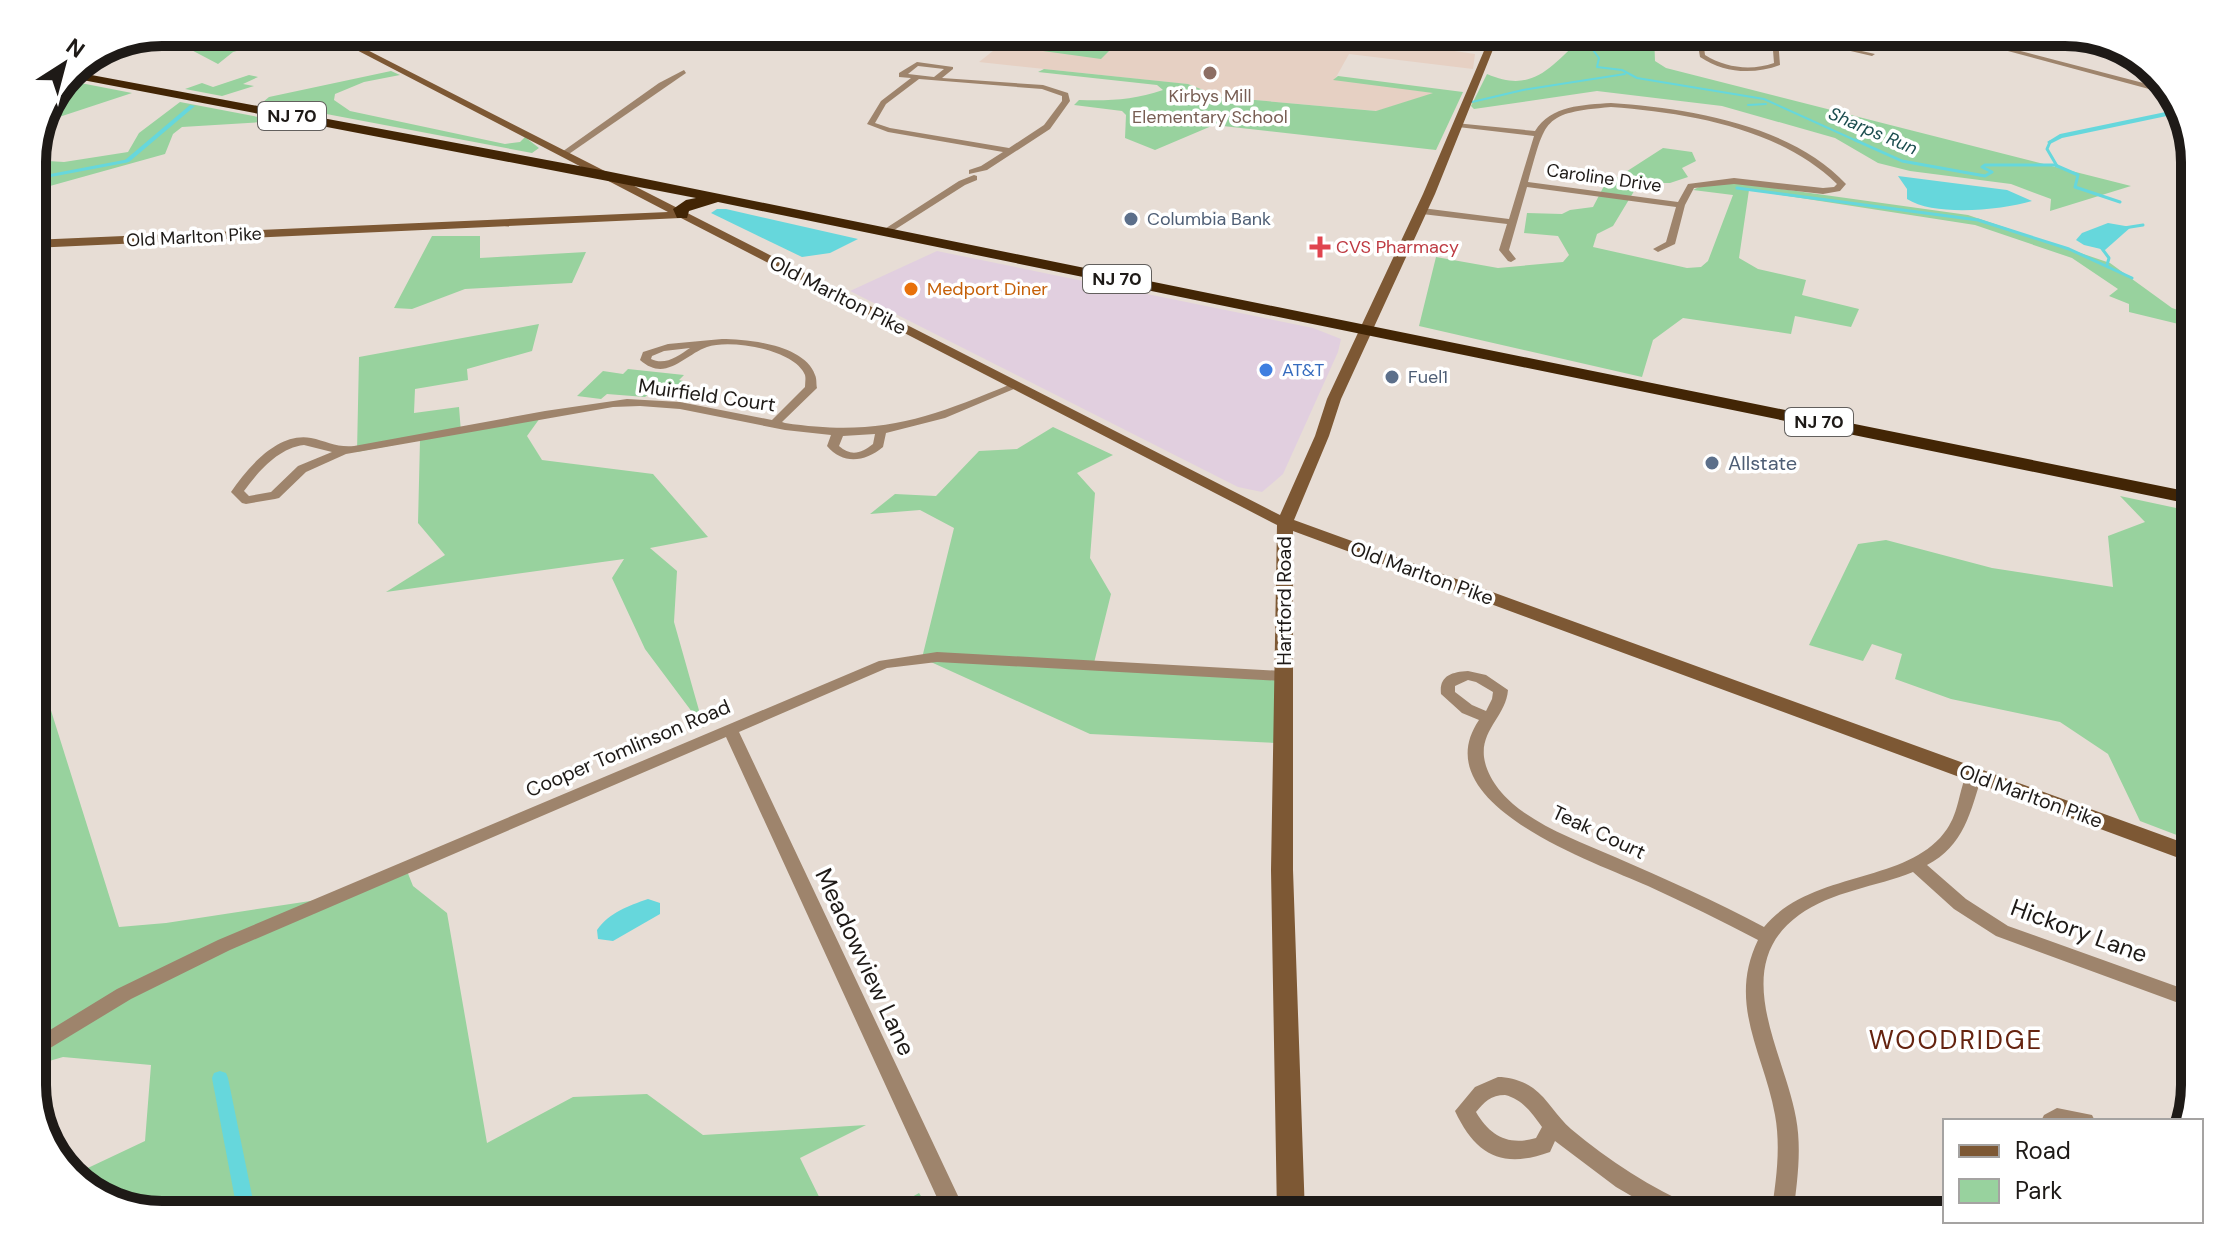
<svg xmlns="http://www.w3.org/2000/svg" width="2227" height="1247" font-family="'DM Sans',sans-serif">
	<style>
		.commercial { fill: #e1cfdf }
		.education { fill: #e6d0c3 }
		.green { fill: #98d29e }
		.water { fill: #66d7dc }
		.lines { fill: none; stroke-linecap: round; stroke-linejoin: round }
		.stream-far1 { stroke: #66d7dc; stroke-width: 2 }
		.stream { stroke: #66d7dc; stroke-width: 3 }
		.canal { fill: #66d7dc; fill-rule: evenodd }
		.street { fill: #9e846c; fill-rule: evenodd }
		.secondary { fill: #7d5834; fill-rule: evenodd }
		.highway { fill: #422505; fill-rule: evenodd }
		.education-dot { fill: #8d6e63; stroke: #fff; stroke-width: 3 }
		.service-dot { fill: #5c6f8a; stroke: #fff; stroke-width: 3 }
		.health-dot { fill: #e0444e; stroke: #fff; stroke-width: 3 }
		.food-dot { fill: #e8710a; stroke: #fff; stroke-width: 3 }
		.shop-dot { fill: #3f7fe0; stroke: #fff; stroke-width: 3 }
		.labels { text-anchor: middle; stroke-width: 7; stroke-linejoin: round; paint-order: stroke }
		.far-education-label { font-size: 18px; fill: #785e54; stroke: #fff }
		.shield { fill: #fff; stroke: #625f5d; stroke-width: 2 }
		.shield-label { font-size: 18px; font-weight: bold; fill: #1e1a17 }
		.far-water-label { font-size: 18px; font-style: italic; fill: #1b4d4f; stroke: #fff }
		.far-street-label { font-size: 18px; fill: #1e1a17; stroke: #fff }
		.far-service-label { font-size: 18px; fill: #4e5e75; stroke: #fff; text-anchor: start }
		.far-health-label { font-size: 18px; fill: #be3a42; stroke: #fff; text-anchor: start }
		.far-food-label { font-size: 18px; fill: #c56008; stroke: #fff; text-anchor: start }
		.far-shop-label { font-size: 18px; fill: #366cbe; stroke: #fff; text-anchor: start }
		.street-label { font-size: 20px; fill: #1e1a17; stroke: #fff }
		.service-label { font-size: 20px; fill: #4e5e75; stroke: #fff; text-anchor: start }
		.near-street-label { font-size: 24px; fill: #1e1a17; stroke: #fff }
		.near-neighbourhood-label { font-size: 26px; letter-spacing: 2px; fill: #65230f; stroke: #fff }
		.rim { fill: none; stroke: #1e1a17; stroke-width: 10 }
	</style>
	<rect width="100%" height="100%" fill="#e7ddd5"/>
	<path class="commercial" d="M937 251 1313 328 1341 339 1338 352 1283 474 1262 492 1238 487 850 291Z"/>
	<path class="education" d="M1017 32H1172L1235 38 1241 32H1377L1407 44 1475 54 1473 69 1349 54 1335 79 1435 93 1377 111 1221 97 1187 84 979 62Z"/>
	<g class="green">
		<path d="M223 32H308L233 52 218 64 182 45Z"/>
		<path d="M1570 32H1648L1654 34 1655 61 1666 68 2131 186 2050 211 2051 199 2011 184 1910 171 1878 163 1835 138 1722 106 1597 91 1474 109 1471 106 1487 74C1533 94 1550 67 1582 38Z"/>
		<path d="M1064 35 1120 40 1101 59 1043 51Z"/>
		<path d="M1044 69 1188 84 1221 97 1376 111 1433 93 1333 80 1338 76 1463 92 1436 150 1214 125 1155 150 1125 138 1126 115 1122 111 1074 105 1079 100C1109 101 1134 100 1163 90L1157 85 1038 72Z"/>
		<path d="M391 71 400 75 364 82 335 94 334 100 350 111 505 144 520 142 525 137 539 148 532 153 263 102 269 97Z"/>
		<path d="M249 75 258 77 243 84 254 86 222 96 185 89 202 83 213 87Z"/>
		<path d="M65 80 132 93 47 121Z"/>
		<path d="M180 102 279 121 182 127 173 134 165 154 32 191V160L64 162 128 152 139 133Z"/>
		<path d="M1663 148 1692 152 1696 161 1682 168 1688 177 1670 183H1639L1613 226 1597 234 1593 247 1687 268 1701 267 1708 261 1733 195 1693 190 1701 186 1732 182 1968 215 2110 263 2172 308 2195 316V328L2129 312V304L2109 296 2118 289 2072 258 1975 225 1749 190 1739 258 1758 269 1806 280 1802 295 1859 309 1851 327 1795 316 1791 334 1683 318 1653 340 1642 377 1419 326 1436 257 1498 268 1563 262 1569 255 1558 236 1524 233 1527 213 1562 214 1570 210 1593 207 1604 186Z"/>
		<path d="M432 236H480V258L586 252 572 283 465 289 412 309 394 308Z"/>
		<path d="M539 324 532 351 467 369 468 380 415 389 414 413 459 407 461 432 540 418 527 436 542 460 653 474 708 537 650 548 677 571 674 622 704 728 645 649 612 578 624 559 386 592 445 555 418 523 420 440 357 452 359 357Z"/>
		<path d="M628 369 684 375 679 380 683 381 681 395 654 389 645 397 607 394 601 399 577 396 603 371 623 374Z"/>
		<path d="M1053 427 1113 455 1077 473 1095 493 1090 558 1111 594 1094 663 1279 679 1277 743 1090 734 922 658 954 528 920 510 870 514 895 494 936 496 979 451 1017 449Z"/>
		<path d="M2120 496 2195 512V842L2140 821 2108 754 2060 722 1951 699 1895 679 1902 654 1872 644 1863 661 1809 645 1858 544 1886 540 1992 568 2113 587 2108 536 2145 522Z"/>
		<path d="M32 650 119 927 166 923 350 895 407 871 413 886 447 913 487 1143 573 1097 647 1094 703 1135 866 1125 800 1158 828 1215H162L97 1198 73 1175 145 1141 151 1065 63 1057 32 1066Z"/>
		<path d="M919 1193 933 1215H880Z"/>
	</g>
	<g class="water">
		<path d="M1898 176 2007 190 2032 201C2002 210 1935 217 1907 199V189Z"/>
		<path d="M717 209H726L858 239 830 253 802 257 711 213Z"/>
		<path d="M2108 223 2131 227 2105 250 2084 245 2076 240 2082 233Z"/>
		<path d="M648 899 660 903V914L613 941 598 939 597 930C610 912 628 906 648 899Z"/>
	</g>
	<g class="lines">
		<g class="stream-far1">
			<path d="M1596 32 1602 34 1595 37 1593 50 1599 58 1597 67 1622 70 1637 78 1764 99 1859 142"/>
			<path d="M1472 102 1523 90 1625 74"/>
			<path d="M1748 105 1766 104"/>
		</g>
		<g class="stream">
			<path d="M1855 140 1902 161 1985 176 1992 172 1982 167 1985 165H2055L2078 175 2075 187 2120 202"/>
			<path d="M2050 142 2047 149 2057 166"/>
			<path d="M32 179 127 161"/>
			<path d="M1737 188 1978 220 2069 249 2132 278"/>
			<path d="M2124 228 2143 225"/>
			<path d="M2100 246 2109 258 2107 265"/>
		</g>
		<g class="canal">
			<path d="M190 105 195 106 129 162H125V160Z"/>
			<path d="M2180 109 2181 113 2062 138 2050 144 2047 142 2060 134Z"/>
			<path d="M220 1071 226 1073 228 1078 256 1215H238L212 1078 214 1073Z"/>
		</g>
		<g class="street">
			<path d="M361 32H376L348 38 345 36Z"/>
			<path d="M1696 32H1702L1705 55C1726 68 1751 71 1774 63L1772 38 1777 32 1875 54 1872 56 1782 35 1778 39 1780 65C1753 75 1724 73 1700 57Z"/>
			<path d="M1937 32H1948L2174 91 2175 96Z"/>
			<path d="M917 62 953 67V69L942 78 1043 85 1068 93 1070 101 1050 129 987 170 969 174V170L981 166 1003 152 888 132 867 124 881 101 911 78 899 77V73ZM918 66 944 69 934 77 908 74ZM919 79 1042 89 1062 96V101L1044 125 1009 148 890 128 875 123 886 104Z"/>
			<path d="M684 70 686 73 566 156 559 154 659 83Z"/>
			<path d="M1611 103C1687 108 1792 125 1846 184L1840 191 1823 194 1734 184 1694 188 1685 205 1675 244 1658 252 1653 249 1666 242 1676 207 1527 187 1509 250 1516 259 1511 262 1508 261 1499 250 1507 224 1422 214 1418 211 1422 208 1509 219 1534 136 1458 127H1455V123L1535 131C1551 105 1583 105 1611 103ZM1611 107C1689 113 1779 128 1837 184L1834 187 1823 188 1734 178 1688 184 1678 202 1528 182C1546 119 1542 113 1611 107Z"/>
			<path d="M974 175 977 176V180L965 185 888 234 880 232 959 181Z"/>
			<path d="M722 339C748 339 805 345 815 375 817 379 816 384 817 388L782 422 785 423C878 437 927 419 1011 384L1015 383 1021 386 945 418 886 433 883 447C865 462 843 465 827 446L831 435 785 430 680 409 640 406 613 407 346 454 306 472 279 498 275 499 246 504 242 503 231 492C248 468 277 432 311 438 326 441 338 448 354 446L545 411 627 399 680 402 772 420 805 387C805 383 806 379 805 375 794 349 730 339 707 347 684 355 666 383 640 360L643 352 668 344ZM690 348C678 356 665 366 651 359L652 356 664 351ZM875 434 873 444C862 453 851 457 839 446L843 436ZM304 445 332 452 298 466 271 492 249 496 244 491C258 472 278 448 304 445Z"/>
			<path d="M937 652 1283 671 1290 676 1283 681 937 662 887 668 739 732 967 1215H945L726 737 230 950 131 999 32 1059V1041L117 989 218 940 879 661Z"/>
			<path d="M1468 671 1486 675 1508 690C1506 716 1481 729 1484 757 1487 779 1504 798 1522 811 1550 831 1583 843 1615 857 1665 879 1716 901 1764 927 1812 869 1909 885 1947 829 1959 812 1959 789 1968 771H1980L1982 775C1971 811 1964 846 1927 865L1966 899 2008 926 2195 993V1009L1996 936 1954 909 1913 872C1876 887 1832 891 1799 915 1727 967 1785 1053 1796 1118 1802 1150 1797 1183 1793 1215H1771C1776 1182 1781 1148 1775 1115 1764 1053 1727 1004 1758 940 1722 921 1685 903 1648 886 1595 862 1422 804 1479 720L1462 713 1441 694C1439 676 1451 672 1468 671ZM1468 680 1476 682 1493 692 1492 699 1486 711 1472 705 1455 692V686Z"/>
			<path d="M1498 1077C1510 1077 1523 1081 1533 1088 1548 1099 1557 1117 1571 1129 1609 1161 1651 1188 1697 1208L1700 1215H1664L1616 1187 1555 1141 1550 1152C1503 1169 1476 1156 1455 1111L1475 1087ZM1505 1095C1522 1099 1532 1113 1542 1127L1536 1138C1508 1146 1490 1136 1476 1112 1484 1102 1491 1095 1505 1095Z"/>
			<path d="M2057 1108 2092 1115 2095 1121H2041L2044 1115Z"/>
		</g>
		<path class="secondary" d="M322 32H332L1280 515 1315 436 1327 399 1423 194 1492 32H1500L1435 194 1341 399 1329 436 1294 520 2195 847V864L1293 531V870L1305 1215H1277L1271 870 1277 525 681 218 32 248V240L668 212Z"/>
		<path class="highway" d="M70 71 606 171 2195 493V505L718 202 689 211 687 218H677L673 209 686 200 696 198 67 77Z"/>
	</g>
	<circle class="education-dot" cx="1210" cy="73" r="8"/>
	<g class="service-dot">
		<circle cx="1131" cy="219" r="8"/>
		<circle cx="1392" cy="377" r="8"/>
		<circle cx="1712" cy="463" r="8"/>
	</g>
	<path class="health-dot" d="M1316 235h8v8h8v8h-8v8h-8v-8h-8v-8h8z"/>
	<circle class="food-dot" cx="911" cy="289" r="8"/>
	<circle class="shop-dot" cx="1266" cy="370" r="8"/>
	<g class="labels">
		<g class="far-education-label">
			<text x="1210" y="102">Kirbys Mill<tspan x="1210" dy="21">Elementary School</tspan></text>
		</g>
		<g class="shield">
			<rect x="258" y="102" width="68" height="28" rx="6"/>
			<rect x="1083" y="265" width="68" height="28" rx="6"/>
			<rect x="1785" y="408" width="68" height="28" rx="6"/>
		</g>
		<g class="shield-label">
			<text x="292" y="122">NJ 70</text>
			<text x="1117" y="285">NJ 70</text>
			<text x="1819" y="428">NJ 70</text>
		</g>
		<g class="far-water-label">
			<text transform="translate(1873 131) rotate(23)" y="6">Sharps Run</text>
		</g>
		<g class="far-street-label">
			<text transform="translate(1604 178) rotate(8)" y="6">Caroline Drive</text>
			<text transform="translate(194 237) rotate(-3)" y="6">Old Marlton Pike</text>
		</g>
		<g class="far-service-label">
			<text x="1147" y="225">Columbia Bank</text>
			<text x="1408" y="383">Fuel1</text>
		</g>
		<g class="far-health-label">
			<text x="1336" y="253">CVS Pharmacy</text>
		</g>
		<g class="far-food-label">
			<text x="927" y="295">Medport Diner</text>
		</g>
		<g class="far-shop-label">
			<text x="1282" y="376">AT&amp;T</text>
		</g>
		<g class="street-label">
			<text transform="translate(838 295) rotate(27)" y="7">Old Marlton Pike</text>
			<text transform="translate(707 395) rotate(8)" y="7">Muirfield Court</text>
			<text transform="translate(1422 573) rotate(20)" y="7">Old Marlton Pike</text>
			<text transform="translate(1284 601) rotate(-90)" y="7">Hartford Road</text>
			<text transform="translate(628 748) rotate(-23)" y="7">Cooper Tomlinson Road</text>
			<text transform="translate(2031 796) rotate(20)" y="7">Old Marlton Pike</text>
			<text transform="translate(1599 832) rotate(25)" y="7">Teak Court</text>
		</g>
		<g class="service-label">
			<text x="1728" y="470">Allstate</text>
		</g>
		<g class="near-street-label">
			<text transform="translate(2079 931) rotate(20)" y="8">Hickory Lane</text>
			<text transform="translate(865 962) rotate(65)" y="8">Meadowview Lane</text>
		</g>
		<g class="near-neighbourhood-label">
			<text x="1956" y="1049">WOODRIDGE</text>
		</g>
	</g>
	<path d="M0 0H2227V1247H0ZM162 46H2065A116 116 0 0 1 2181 162V1085A116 116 0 0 1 2065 1201H162A116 116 0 0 1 46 1085V162A116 116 0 0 1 162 46Z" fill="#fff" fill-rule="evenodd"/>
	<path class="rim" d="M162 46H2065A116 116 0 0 1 2181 162V1085A116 116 0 0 1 2065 1201H162A116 116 0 0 1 46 1085V162A116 116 0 0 1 162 46Z"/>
	<rect x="1943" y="1119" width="260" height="104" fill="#ffffff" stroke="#a5a3a2" stroke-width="2"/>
	<rect x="1959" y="1145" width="40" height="12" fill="#7d5834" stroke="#a5a3a2" stroke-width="2"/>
	<text x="2015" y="1159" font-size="24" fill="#1e1a17">Road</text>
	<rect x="1959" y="1179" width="40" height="24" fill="#98d29e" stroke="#a5a3a2" stroke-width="2"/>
	<text x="2015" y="1199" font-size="24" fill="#1e1a17">Park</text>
	<g transform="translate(64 64) rotate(36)" stroke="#ffffff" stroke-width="6" paint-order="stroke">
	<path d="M0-6L14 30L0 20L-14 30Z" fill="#1e1a17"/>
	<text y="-12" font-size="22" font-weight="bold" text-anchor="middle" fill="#1e1a17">N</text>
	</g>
</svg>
